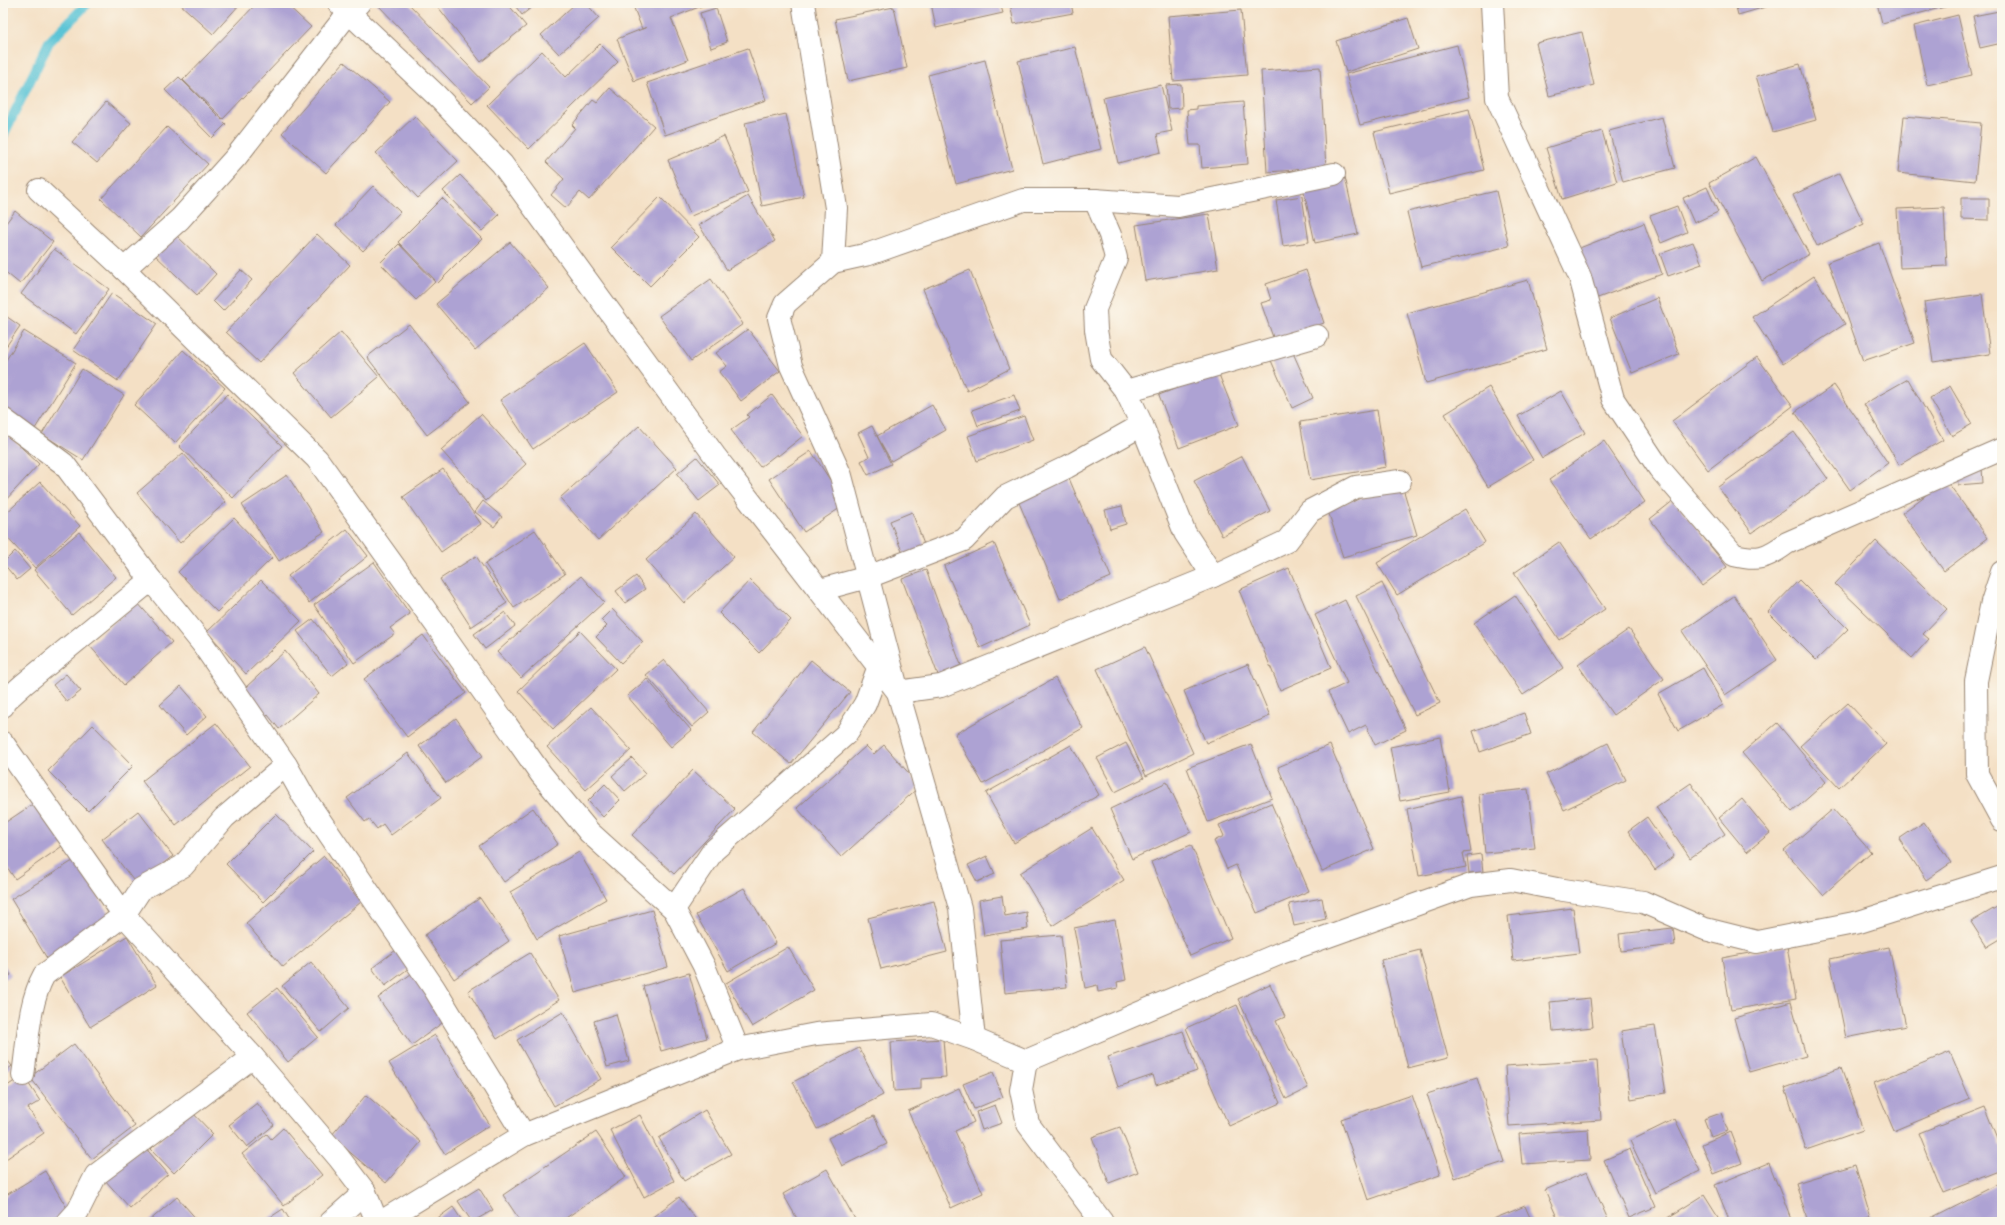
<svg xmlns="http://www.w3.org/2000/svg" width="2005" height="1225" font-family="'IM FELL French Canon',serif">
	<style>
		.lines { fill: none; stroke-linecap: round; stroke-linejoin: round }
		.stream { stroke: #59c3d5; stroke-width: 10 }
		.building { fill: #ada2d3 }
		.minor-casing { stroke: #988572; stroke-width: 24 }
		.minor { stroke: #fff; stroke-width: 22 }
	</style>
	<rect width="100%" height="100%" fill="#fbf7ec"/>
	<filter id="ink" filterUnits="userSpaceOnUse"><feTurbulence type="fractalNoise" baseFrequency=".025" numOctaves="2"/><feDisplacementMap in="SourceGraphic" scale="8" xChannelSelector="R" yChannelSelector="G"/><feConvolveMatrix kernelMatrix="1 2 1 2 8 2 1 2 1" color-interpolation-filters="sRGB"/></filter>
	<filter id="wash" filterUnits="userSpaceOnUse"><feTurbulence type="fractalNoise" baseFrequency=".012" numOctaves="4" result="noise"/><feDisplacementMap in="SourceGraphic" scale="16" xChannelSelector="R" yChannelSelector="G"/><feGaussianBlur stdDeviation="0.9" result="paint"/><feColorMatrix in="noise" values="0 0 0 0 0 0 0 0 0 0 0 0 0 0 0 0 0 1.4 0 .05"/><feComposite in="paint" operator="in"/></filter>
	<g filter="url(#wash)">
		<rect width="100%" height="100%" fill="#f4e0c5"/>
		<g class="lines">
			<path class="stream" d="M3 136 49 42 88 3"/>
		</g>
		<g id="blocks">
			<g class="building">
				<path d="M179 3H241L213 34Z"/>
				<path d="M257 3H285L311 27 223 119 183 80Z"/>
				<path d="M378 3H408L489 87 472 103 377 4Z"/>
				<path d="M435 3H507L526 26 481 62Z"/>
				<path d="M513 3H537L522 15Z"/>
				<path d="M576 3H586L599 18 559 54 541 35Z"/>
				<path d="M632 3H709L671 18 688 60 634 81 617 39 647 27 642 29Z"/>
				<path d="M931 3H1000L1003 13 936 28Z"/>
				<path d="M1010 3H1071L1073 13 1014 24Z"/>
				<path d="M1735 3H1779L1738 15Z"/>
				<path d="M1877 3H1956V4L1882 23Z"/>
				<path d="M894 7 907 68 848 81 835 19Z"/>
				<path d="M716 8 727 42 711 48 700 13Z"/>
				<path d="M1241 10 1247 75 1173 81 1168 16Z"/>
				<path d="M1999 11 2002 25V43L1980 48 1973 16Z"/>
				<path d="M1958 15 1972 75 1927 85 1914 26Z"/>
				<path d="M1408 18 1418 49 1346 72 1336 41Z"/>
				<path d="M1582 32 1594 85 1549 96 1536 43Z"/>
				<path d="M600 44 618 62 529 149 487 105 542 51 566 77Z"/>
				<path d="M1457 45 1469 97 1360 125 1346 74Z"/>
				<path d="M1075 47 1101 149 1043 164 1018 61Z"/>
				<path d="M748 48 766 100 665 135 647 83Z"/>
				<path d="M985 60 1012 169 956 184 928 75Z"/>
				<path d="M344 62 390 102 326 173 282 133Z"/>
				<path d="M1800 64 1816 120 1773 132 1756 76Z"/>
				<path d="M1320 67 1326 168 1267 172 1261 71Z"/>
				<path d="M179 77 226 124 212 138 165 90Z"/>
				<path d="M1181 84 1182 108 1168 109 1166 85Z"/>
				<path d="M1161 85 1172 131 1157 134 1161 152 1118 163 1103 98Z"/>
				<path d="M610 88 654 126 589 200 580 192 566 208 551 195 564 179 546 162 575 128 572 125 593 100 597 103Z"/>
				<path d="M106 102 131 123 97 163 72 142Z"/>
				<path d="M1243 102 1248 164 1202 168 1200 145H1190L1187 110 1196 109V106Z"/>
				<path d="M1469 109 1484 170 1389 193 1374 132Z"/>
				<path d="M786 114 804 197 762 206 745 123Z"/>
				<path d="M415 116 458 161 418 198 376 153Z"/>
				<path d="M1904 116 1981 123 1975 181 1898 173Z"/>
				<path d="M1662 117 1675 168 1623 182 1609 131Z"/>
				<path d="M167 127 208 164 141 237 101 199Z"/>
				<path d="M1602 131 1617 182 1562 199 1546 148Z"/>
				<path d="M724 136 748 192 691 216 668 160Z"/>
				<path d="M1756 157 1809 254 1762 281 1709 183Z"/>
				<path d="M1840 173 1864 224 1817 246 1793 195Z"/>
				<path d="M460 175 499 215 482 231 443 191Z"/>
				<path d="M1345 177 1358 234 1315 243 1303 187Z"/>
				<path d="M373 186 400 212 363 251 336 225Z"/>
				<path d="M1707 187 1718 212 1694 223 1683 198Z"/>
				<path d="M1496 191 1509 246 1421 267 1407 212Z"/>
				<path d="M748 196 775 241 727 270 699 225Z"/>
				<path d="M1302 196 1309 242 1283 246 1276 200Z"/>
				<path d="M660 197 699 237 650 286 611 247Z"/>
				<path d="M442 198 482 239 438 283 398 242Z"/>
				<path d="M1961 198H1989V220L1961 219Z"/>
				<path d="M1677 206 1687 232 1661 243 1650 216Z"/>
				<path d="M1944 207 1947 266 1900 268 1897 209Z"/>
				<path d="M15 211 53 242 20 284 3 270V227Z"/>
				<path d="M1209 214 1218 269 1145 281 1136 225Z"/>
				<path d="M1644 223 1662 274 1595 299 1577 249Z"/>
				<path d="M174 233 216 274 197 295 154 254Z"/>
				<path d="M317 234 350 265 259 363 226 332Z"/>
				<path d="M510 242 549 288 475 350 436 304Z"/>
				<path d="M1693 242 1702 264 1668 276 1660 254Z"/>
				<path d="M1879 243 1915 343 1863 361 1828 262Z"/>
				<path d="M399 244 435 282 416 300 380 263Z"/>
				<path d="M54 249 109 289 76 334 21 294Z"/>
				<path d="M241 270 252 280 223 311 213 301Z"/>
				<path d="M970 270 1009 369 967 391 923 289Z"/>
				<path d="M1306 270 1324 323 1274 340 1261 303 1271 300 1266 284Z"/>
				<path d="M1814 276 1845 324 1783 364 1752 317Z"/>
				<path d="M711 279 743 324 691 361 659 316Z"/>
				<path d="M1528 280 1547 349 1426 383 1407 313Z"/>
				<path d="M112 293 157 324 118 381 73 350Z"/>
				<path d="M1982 294 1990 354 1933 362 1924 302Z"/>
				<path d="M1657 298 1679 354 1632 373 1610 318Z"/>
				<path d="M3 314 20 326 3 351Z"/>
				<path d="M409 324 470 402 427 435 367 357Z"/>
				<path d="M748 329 780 371 741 401 719 372 727 366 716 353Z"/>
				<path d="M24 331 76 363 33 432 3 413V365Z"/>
				<path d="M341 332 379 377 331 417 294 373Z"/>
				<path d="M585 343 618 392 533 449 500 400Z"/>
				<path d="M1290 346 1313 398 1292 408 1269 356Z"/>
				<path d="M183 350 225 388 175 443 134 405Z"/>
				<path d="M1757 357 1793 406 1708 470 1672 421Z"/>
				<path d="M82 369 124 395 83 460 42 434Z"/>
				<path d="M1218 372 1239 425 1179 448 1159 395Z"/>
				<path d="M1908 379 1943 440 1899 465 1864 404Z"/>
				<path d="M1834 385 1888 463 1850 490 1795 412Z"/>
				<path d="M1950 386 1972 424 1952 436 1930 398Z"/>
				<path d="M1489 387 1533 460 1488 487 1445 414Z"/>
				<path d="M1561 391 1585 433 1542 458 1518 416Z"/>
				<path d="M228 394 282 446 233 498 179 446Z"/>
				<path d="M772 395 803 436 778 456 777 454 760 467 731 430 749 417 747 415Z"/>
				<path d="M1014 395 1020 411 978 426 972 410Z"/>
				<path d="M932 405 946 430 891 461 877 436Z"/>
				<path d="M1377 410 1386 467 1310 480 1300 422Z"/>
				<path d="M481 414 526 464 486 501 441 450Z"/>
				<path d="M1024 416 1033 440 977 461 968 436Z"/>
				<path d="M639 426 677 468 598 540 560 498Z"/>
				<path d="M872 426 891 464 868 475 861 461 869 457 858 433Z"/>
				<path d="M3 430 39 464 3 503Z"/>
				<path d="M1794 432 1828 479 1752 533 1718 487Z"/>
				<path d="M1604 441 1645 502 1591 539 1549 480Z"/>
				<path d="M811 451 846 504 804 532 769 479Z"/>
				<path d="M183 453 226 502 180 543 137 493Z"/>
				<path d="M1242 456 1270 511 1222 536 1194 481Z"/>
				<path d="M697 457 720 485 699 501 677 474Z"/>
				<path d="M1982 468 1983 483 1958 485 1957 469Z"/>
				<path d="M443 469 481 524 441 552 403 497Z"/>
				<path d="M287 475 324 532 279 561 242 505Z"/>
				<path d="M1068 476 1111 577 1060 599 1017 498Z"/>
				<path d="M1946 480 1988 538 1944 571 1902 513Z"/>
				<path d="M40 482 80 526 35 568 3 533V516Z"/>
				<path d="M1402 485 1417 535 1343 557 1327 508Z"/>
				<path d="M1674 500 1727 567 1702 586 1650 519Z"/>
				<path d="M483 501 502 517 494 527 475 512Z"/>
				<path d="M1122 506 1126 524 1110 529 1105 510Z"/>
				<path d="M1465 509 1485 542 1397 595 1377 563Z"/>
				<path d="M912 512 926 550 905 559 890 521Z"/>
				<path d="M696 514 734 557 684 603 646 560Z"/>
				<path d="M234 518 272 558 217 612 178 572Z"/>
				<path d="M347 529 368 556 309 603 288 576Z"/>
				<path d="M535 530 565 574 514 608 485 564Z"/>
				<path d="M79 532 116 577 72 615 34 570Z"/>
				<path d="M1876 541 1947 609 1923 634 1929 639 1912 658 1835 584Z"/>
				<path d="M1559 542 1605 609 1559 640 1514 573Z"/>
				<path d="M994 543 1030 625 980 648 944 566Z"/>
				<path d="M15 551 30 569 17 580 3 563Z"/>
				<path d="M476 556 507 603 471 627 440 579Z"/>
				<path d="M374 562 410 614 390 628 395 634 354 663 314 605Z"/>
				<path d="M1289 568 1331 668 1280 690 1239 590Z"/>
				<path d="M926 570 961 665 938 675 902 579Z"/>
				<path d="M581 576 604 602 521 678 497 652Z"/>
				<path d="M636 576 645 589 625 603 616 591Z"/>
				<path d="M261 580 301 621 246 674 207 632Z"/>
				<path d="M750 580 791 620 759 653 719 613Z"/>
				<path d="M1799 580 1848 629 1816 660 1768 612Z"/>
				<path d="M1382 583 1440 703 1415 715 1356 596Z"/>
				<path d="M1515 595 1563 668 1523 695 1474 623Z"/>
				<path d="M1734 596 1777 660 1725 695 1682 631Z"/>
				<path d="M1345 600 1406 730 1375 745 1366 725 1348 734 1328 692 1347 683 1315 615Z"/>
				<path d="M137 602 172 642 124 685 89 645Z"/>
				<path d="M612 609 643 642 621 663 596 637 607 626 601 620Z"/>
				<path d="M505 612 515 626 485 649 474 634Z"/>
				<path d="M313 619 348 663 332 676 297 631Z"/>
				<path d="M1629 629 1664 679 1613 715 1578 665Z"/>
				<path d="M580 631 616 669 553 729 518 691Z"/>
				<path d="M423 635 466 693 407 737 364 679Z"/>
				<path d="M1145 647 1193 753 1146 776 1097 669Z"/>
				<path d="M285 651 319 694 279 729 268 715 263 719 245 688Z"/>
				<path d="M664 660 709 712 692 727 646 675Z"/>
				<path d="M811 660 850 692 791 764 753 732Z"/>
				<path d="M1248 664 1270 716 1206 743 1184 691Z"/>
				<path d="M1703 668 1723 705 1678 731 1658 694Z"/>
				<path d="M66 674 81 691 67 702 53 685Z"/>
				<path d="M1055 678 1083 728 983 784 955 734Z"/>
				<path d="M647 679 691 730 671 747 627 696Z"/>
				<path d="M181 686 207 716 186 735 160 705Z"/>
				<path d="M1848 703 1886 744 1839 788 1800 746Z"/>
				<path d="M591 707 631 750 586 790 547 747Z"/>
				<path d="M1524 713 1531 734 1480 752 1473 731Z"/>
				<path d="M456 718 483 756 446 783 419 746Z"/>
				<path d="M216 723 250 766 176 825 142 781Z"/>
				<path d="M1777 723 1826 782 1792 812 1742 753Z"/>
				<path d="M93 725 133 766 88 811 48 771Z"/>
				<path d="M1440 737 1450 792 1400 801 1390 747Z"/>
				<path d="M1126 743 1144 778 1115 792 1097 758Z"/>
				<path d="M1608 743 1626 780 1564 810 1546 774Z"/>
				<path d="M1251 744 1272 798 1208 822 1187 768Z"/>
				<path d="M884 745 920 786 841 857 797 808 866 746 874 754Z"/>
				<path d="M1071 745 1099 795 1014 843 986 793Z"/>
				<path d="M1330 745 1374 849 1322 871 1278 767Z"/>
				<path d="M408 753 441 798 391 835 383 824 377 829 369 819 365 822 347 798Z"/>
				<path d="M632 758 646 773 625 791 612 776Z"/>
				<path d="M693 770 735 809 674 874 632 835Z"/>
				<path d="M1167 782 1191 832 1132 859 1110 809Z"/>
				<path d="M1691 783 1725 834 1690 858 1656 807Z"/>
				<path d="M605 784 620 800 603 817 588 801Z"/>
				<path d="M1528 789 1535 848 1485 853 1479 794Z"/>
				<path d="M1461 796 1471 852 1463 853 1466 867 1419 876 1407 809Z"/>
				<path d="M1742 799 1770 833 1747 852 1719 818Z"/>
				<path d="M39 800 68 842 15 879 3 861V824Z"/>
				<path d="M1271 803 1309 891 1257 913 1236 865 1227 869 1214 841 1224 836 1219 825Z"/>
				<path d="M533 808 558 844 504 882 479 846Z"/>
				<path d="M1833 809 1871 852 1823 895 1784 851Z"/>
				<path d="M138 811 173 856 136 884 102 839Z"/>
				<path d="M276 814 313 852 263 902 226 864Z"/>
				<path d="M1647 817 1674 856 1655 870 1628 831Z"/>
				<path d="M1924 822 1951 863 1926 880 1899 839Z"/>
				<path d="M1092 828 1124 880 1052 926 1020 873Z"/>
				<path d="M1191 845 1231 938 1190 956 1151 862Z"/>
				<path d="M579 852 606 899 537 939 510 892Z"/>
				<path d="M1481 854 1483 872 1469 873 1467 856Z"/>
				<path d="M324 856 361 902 283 967 246 923Z"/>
				<path d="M987 856 995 874 977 882 968 865Z"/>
				<path d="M76 859 113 921 48 960 11 899Z"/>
				<path d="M744 888 776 943 728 971 696 915Z"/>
				<path d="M1002 896 1005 916 1026 912 1028 929 984 936 979 900Z"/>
				<path d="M480 898 509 941 454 979 425 935Z"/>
				<path d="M1322 898 1326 919 1294 926 1289 904Z"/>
				<path d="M934 901 947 952 881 969 868 918Z"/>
				<path d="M2002 904V938L1987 947 1971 922Z"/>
				<path d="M1573 908 1579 953 1513 961 1508 916Z"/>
				<path d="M652 910 668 967 575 993 559 936Z"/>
				<path d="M1115 920 1126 980 1117 982 1118 988 1098 992 1097 985 1085 988 1074 928Z"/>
				<path d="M1673 928 1675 945 1621 951 1619 934Z"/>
				<path d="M1061 935 1067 987 1005 993 1000 940Z"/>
				<path d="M127 936 157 985 90 1027 60 977Z"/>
				<path d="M1787 946 1796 999 1731 1010 1722 958Z"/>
				<path d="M788 947 814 990 752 1027 726 983Z"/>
				<path d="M1889 947 1906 1026 1846 1038 1830 959Z"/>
				<path d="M396 950 409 968 385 986 372 968Z"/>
				<path d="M1420 950 1448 1058 1408 1068 1381 960Z"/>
				<path d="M530 953 559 1000 497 1039 468 991Z"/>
				<path d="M311 962 349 1008 321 1032 282 986Z"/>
				<path d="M3 963 11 975 3 980Z"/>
				<path d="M415 971 449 1018 412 1045 378 998Z"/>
				<path d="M689 973 707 1038 661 1051 643 986Z"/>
				<path d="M1270 984 1285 1017 1276 1021 1308 1088 1286 1099 1238 999Z"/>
				<path d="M277 988 318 1037 288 1062 247 1012Z"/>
				<path d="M1590 998 1593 1027 1553 1031 1550 1002Z"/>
				<path d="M1791 1002 1806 1056 1749 1072 1734 1018Z"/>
				<path d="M1237 1005 1280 1103 1229 1126 1186 1028Z"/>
				<path d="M563 1012 601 1079 554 1106 517 1040Z"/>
				<path d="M616 1014 629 1061 607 1067 594 1021Z"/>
				<path d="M1655 1026 1666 1093 1631 1099 1621 1031Z"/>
				<path d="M1183 1031 1197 1071 1156 1085 1153 1075 1118 1087 1108 1057Z"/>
				<path d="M435 1035 490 1125 445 1154 389 1063Z"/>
				<path d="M943 1039 946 1077 921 1079V1089L894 1091 891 1042Z"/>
				<path d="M74 1044 135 1126 92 1159 30 1077Z"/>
				<path d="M859 1048 883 1095 817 1129 793 1082Z"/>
				<path d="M1950 1052 1970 1099 1894 1131 1874 1083Z"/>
				<path d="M3 1055 12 1066 3 1073Z"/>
				<path d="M1597 1060 1601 1120 1509 1126 1505 1066Z"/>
				<path d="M1841 1068 1863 1130 1806 1150 1785 1088Z"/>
				<path d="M993 1072 1003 1097 974 1109 963 1084Z"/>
				<path d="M23 1075 40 1101 28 1108 44 1133 3 1161V1089Z"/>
				<path d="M1477 1078 1504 1162 1455 1178 1427 1094Z"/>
				<path d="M959 1088 974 1122 955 1131 983 1193 951 1208 908 1111Z"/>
				<path d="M366 1095 421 1142 386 1183 331 1136Z"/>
				<path d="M1412 1095 1440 1175 1368 1200 1341 1119Z"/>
				<path d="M257 1103 274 1125 247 1147 229 1125Z"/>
				<path d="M995 1105 1002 1123 982 1130 976 1112Z"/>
				<path d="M1985 1107 2002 1149V1170L1943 1193 1919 1133Z"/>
				<path d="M190 1110 213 1134 174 1173 151 1149Z"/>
				<path d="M705 1110 731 1154 684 1181 659 1138Z"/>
				<path d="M1721 1113 1728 1131 1711 1137 1704 1119Z"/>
				<path d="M640 1115 674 1181 644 1197 610 1130Z"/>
				<path d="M874 1116 887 1144 842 1166 828 1138Z"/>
				<path d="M1675 1119 1700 1171 1655 1193 1630 1141Z"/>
				<path d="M1120 1127 1138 1172 1109 1183 1092 1137Z"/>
				<path d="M283 1128 322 1175 284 1206 242 1154 267 1134 271 1139Z"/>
				<path d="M1588 1129 1590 1160 1522 1164 1519 1134Z"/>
				<path d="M596 1132 626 1177 560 1222H521L503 1195Z"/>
				<path d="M1730 1132 1742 1163 1714 1174 1702 1144Z"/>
				<path d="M143 1145 168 1174 130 1208 104 1179Z"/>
				<path d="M1630 1149 1655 1207 1629 1218 1604 1160Z"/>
				<path d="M1769 1163 1792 1222H1730L1715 1185Z"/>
				<path d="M1855 1165 1871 1218 1859 1222H1808L1796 1183Z"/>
				<path d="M827 1169 856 1221 799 1222 783 1194Z"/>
				<path d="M45 1171 71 1215 60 1222H3V1197Z"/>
				<path d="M1587 1172 1609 1222H1559L1545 1190Z"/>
				<path d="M2002 1182V1222H1923Z"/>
				<path d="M479 1188 493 1210 472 1222 458 1201Z"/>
				<path d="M1704 1195 1721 1222H1661Z"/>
				<path d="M177 1197 199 1222H148Z"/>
				<path d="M679 1197 698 1222H646Z"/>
				<path d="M1525 1206 1532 1222H1486Z"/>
				<path d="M453 1207 463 1222H432Z"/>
				<path d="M283 1209 291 1222H263Z"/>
			</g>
		</g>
	</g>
	<g filter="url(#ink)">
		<use href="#blocks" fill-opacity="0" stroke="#988572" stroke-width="1"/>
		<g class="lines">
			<g class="minor-casing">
				<g id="minor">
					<path d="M339 3 436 95 502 164 715 456 898 692 941 686 1213 576 1287 541 1310 511 1356 487 1400 481"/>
					<path d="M803 3 836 208 833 262"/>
					<path d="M1492 3 1497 98 1580 277 1613 399 1659 468 1734 555C1758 561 1767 558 1787 543L2002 449"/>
					<path d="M39 190 124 269 317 459 437 626 541 774 589 832 674 909 704 966 738 1049"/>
					<path d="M1095 200 1110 235 1116 258 1095 309 1096 330 1101 359 1126 391 1142 425 1185 533 1213 576"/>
					<path d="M124 269 180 219 236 157 349 12 359 3"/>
					<path d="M1126 391 1317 336"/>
					<path d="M3 419 64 464 151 580 202 643 286 765 304 797 434 988 524 1135"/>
					<path d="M2002 572 1992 602 1976 681 1977 774 2002 820"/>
					<path d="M820 590 868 577 964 540 1005 497 1067 467 1142 425"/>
					<path d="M3 706 4 702 24 684 151 580"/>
					<path d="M3 743 124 915 253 1057 339 1158 365 1192 377 1222"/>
					<path d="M674 909 713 851 846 734 865 704 879 666"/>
					<path d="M974 1039 960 908 898 692 841 476 791 366 779 318 785 304 833 262 869 254 1023 200H1095L1178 206 1334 174"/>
					<path d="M1026 1061 1021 1090 1028 1124 1102 1222"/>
					<path d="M23 1075C28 1043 28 1004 44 975L124 915 141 889 183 866 224 818 286 765"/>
					<path d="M68 1222 78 1211 96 1175 253 1057"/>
					<path d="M331 1222 365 1192"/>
					<path d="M381 1222 524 1135 738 1049 816 1034 931 1024 974 1039 1026 1061 1281 953 1471 885 1511 880 1557 889 1643 902 1705 929 1757 942 1859 922 2002 877"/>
				</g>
			</g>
			<use href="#minor" class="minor"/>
		</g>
	</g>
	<rect width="2005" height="1225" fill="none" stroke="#fbf7ec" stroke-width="16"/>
</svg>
